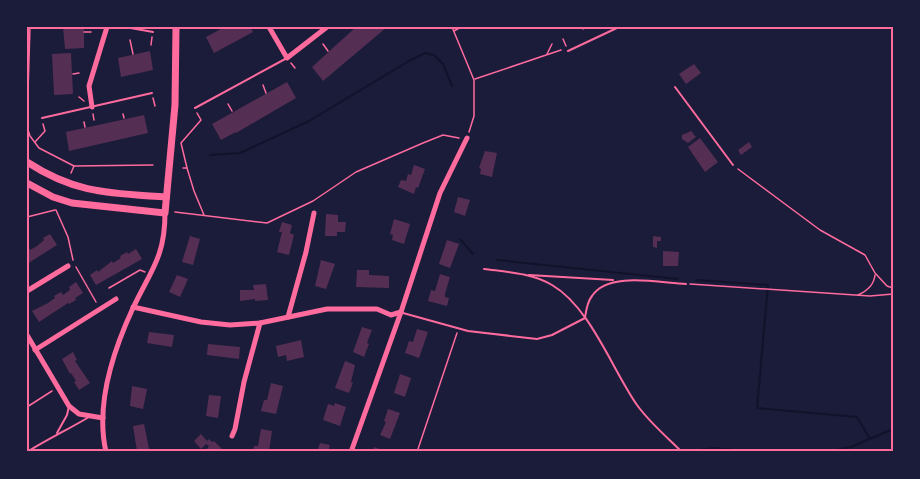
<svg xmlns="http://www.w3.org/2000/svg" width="920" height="479" font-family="Jost,sans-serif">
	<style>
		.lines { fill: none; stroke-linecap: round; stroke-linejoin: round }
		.stream { stroke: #12122b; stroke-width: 2 }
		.building { fill: #542f53 }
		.path { stroke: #ff6b9d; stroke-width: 1.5 }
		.service { stroke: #ff6b9d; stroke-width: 2 }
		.minor { stroke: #ff6b9d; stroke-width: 5 }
		.tertiary { stroke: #ff6b9d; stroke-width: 7 }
		.neatline { fill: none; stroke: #ff6b9d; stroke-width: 2 }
	</style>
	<rect width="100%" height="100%" fill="#1b1b3a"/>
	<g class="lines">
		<g class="stream">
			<path d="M210 155 240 153 309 121 409 61 425 53 434 55 443 64 452 86"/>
			<path d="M460 239 473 254"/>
			<path d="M497 260 678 279"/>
			<path d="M696 280 768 285 757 408 857 417 870 439"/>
			<path d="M685 452 714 448 753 452"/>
			<path d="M826 452 851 447 893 429"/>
		</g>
	</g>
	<g class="building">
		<path d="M63 27H84V48L65 49Z"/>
		<path d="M220 27H250L253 32 214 53 206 37 221 29Z"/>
		<path d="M356 27H387L323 81 312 67Z"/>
		<path d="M150 51 153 70 121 77 118 58Z"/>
		<path d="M71 53 73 94 54 95 52 54Z"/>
		<path d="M694 64 701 73 686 84 679 74Z"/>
		<path d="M287 82 296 98 236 133V132L221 140 212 124Z"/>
		<path d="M144 115 148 133 69 151 66 132Z"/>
		<path d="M691 131 696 137 688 143 682 139V135Z"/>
		<path d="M700 138 718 162 705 172 688 147Z"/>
		<path d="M749 142 752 147 741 155 738 150Z"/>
		<path d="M485 151 497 153 492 177 480 174 481 169 479 168Z"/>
		<path d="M414 165 425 169 418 188 416 187 414 194 398 187 401 180 406 181 408 174 411 175Z"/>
		<path d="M458 197 470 200 465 216 454 212Z"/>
		<path d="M326 214 338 215V222H346L345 232H337V236H325Z"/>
		<path d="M394 219 410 224 404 244 392 240 393 235 390 234Z"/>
		<path d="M282 222 292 225 290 233 294 235 289 255 277 252 282 232H279Z"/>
		<path d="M50 234 57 245 27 264V249L29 248 30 250 37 246 44 240 43 238Z"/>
		<path d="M190 236 200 239 193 265 182 262Z"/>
		<path d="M653 236 661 237V241H657V248L653 247Z"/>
		<path d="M447 240 459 244 450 268 439 264Z"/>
		<path d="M136 249 142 259 96 285 90 275 97 270 98 272 112 261 113 263 121 258 120 256 127 252 128 254Z"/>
		<path d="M663 251 679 252 678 266H663Z"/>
		<path d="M321 260 335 264 326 289 315 286Z"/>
		<path d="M357 270H369V275L389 276V288L356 287Z"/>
		<path d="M440 274 450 277 445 294V297L449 298 447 306 428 301 431 290 435 291Z"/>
		<path d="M177 275 188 279 180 297 169 292Z"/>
		<path d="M76 282 83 293 75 298 76 300 69 304 68 303 39 322 32 311 48 303 55 298 54 296 61 292 63 295 70 290 69 287Z"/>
		<path d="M266 284 268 300 255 301V299L240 301V290H254L253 285Z"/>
		<path d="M362 327 372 330 367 343 369 344 364 357 353 352Z"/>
		<path d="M417 329 428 332 419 358 405 353 409 341 413 342Z"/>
		<path d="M149 332 174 335 172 347 147 343Z"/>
		<path d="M301 340 304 357 287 361 286 355 278 357 276 346Z"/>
		<path d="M208 344 240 347 239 359 207 355Z"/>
		<path d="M73 352 77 360 75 361 90 383 79 390 74 382 76 381 71 373 70 374 62 359Z"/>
		<path d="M345 361 355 365 351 382 353 383 349 393 335 388Z"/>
		<path d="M400 374 411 378 405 397 394 393Z"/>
		<path d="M271 383 283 386 276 414 261 411 264 400H267Z"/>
		<path d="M132 386 147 389 143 409 130 406Z"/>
		<path d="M209 395 221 396 218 418 206 416Z"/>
		<path d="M335 403 346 407 340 426 323 420 328 404 334 406Z"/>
		<path d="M388 409 400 413 390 439 380 435 386 422 384 421Z"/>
		<path d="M144 424 149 449 137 451 133 426Z"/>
		<path d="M261 429 272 431 269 452H253L254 446H258Z"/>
		<path d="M201 434 207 441 209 439 212 442 214 441 224 451 226 449 229 452H205L209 446 206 444 201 449 194 441Z"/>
		<path d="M320 443 330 445 328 452H317Z"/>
		<path d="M374 447 388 452H373Z"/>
	</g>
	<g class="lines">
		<g class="path">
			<path d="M452 27 474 80V116L469 132"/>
			<path d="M582 27 583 29"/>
			<path d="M454 31 461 27"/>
			<path d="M84 32H91"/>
			<path d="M563 39 566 46"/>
			<path d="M130 40 133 54"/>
			<path d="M323 44 328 51"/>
			<path d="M151 45 152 37"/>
			<path d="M547 54 552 44"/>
			<path d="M291 63 295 68"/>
			<path d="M73 74 79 73"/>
			<path d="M475 79 561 50"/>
			<path d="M263 85 266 93"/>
			<path d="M79 97 84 101"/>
			<path d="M153 98 155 106"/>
			<path d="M228 104 232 111"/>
			<path d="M93 114 94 120"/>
			<path d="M123 114 124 118"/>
			<path d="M84 122 85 127"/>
			<path d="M27 124 30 27"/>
			<path d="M27 127 30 136 39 148 74 166 153 165"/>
			<path d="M35 142 45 131 43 124"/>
			<path d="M183 168H187L194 191 204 215"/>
			<path d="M187 168 181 143 201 120 197 113"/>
			<path d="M738 169 820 230 865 255 875 273 887 286 893 288"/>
			<path d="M71 173 74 166"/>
			<path d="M56 210 68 237 73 260"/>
			<path d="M175 212 267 223 313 201 356 172 423 143 443 135 459 138"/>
			<path d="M27 217 55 210"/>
			<path d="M76 267 96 302"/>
			<path d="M690 284 870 296 893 294"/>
			<path d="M109 288 140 270 145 272"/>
			<path d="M858 295C867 291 874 285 875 275"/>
			<path d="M27 407 52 391"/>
			<path d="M417 452 457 333"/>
		</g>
		<g class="service">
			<path d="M125 27 153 32"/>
			<path d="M568 51 619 27"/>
			<path d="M675 87 733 165"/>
			<path d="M195 108 287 58"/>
			<path d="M42 118 152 93"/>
			<path d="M484 269C507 272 532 273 552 285 590 307 612 369 637 405 650 423 667 437 682 452"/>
			<path d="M529 275 613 280"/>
			<path d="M403 313 468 331 537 339 552 335 585 318"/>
			<path d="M585 318C586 311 587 302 592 296 608 271 660 283 686 284"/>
			<path d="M57 433 67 415 69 406"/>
			<path d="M27 452C48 439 69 429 89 417"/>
		</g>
		<g class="minor">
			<path d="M269 27 287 58 327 27"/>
			<path d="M92 107 89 86 107 27"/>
			<path d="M27 291 68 266"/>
			<path d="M133 307 201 322 230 325 260 323 327 309H377L391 315 401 312"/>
			<path d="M288 317 306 252 314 213"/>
			<path d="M27 335 69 406 79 414 103 418"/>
			<path d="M35 350 116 299"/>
			<path d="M232 436 235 429 244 382 260 323"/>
			<path d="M106 452C95 404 113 351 133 308 151 270 165 257 165 213"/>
			<path d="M351 452 401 312 440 193 467 138"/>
		</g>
		<g class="tertiary">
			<path d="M27 162C76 194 110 193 166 197"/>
			<path d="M27 183 53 197 72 203 165 213 175 105 176 27"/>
		</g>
	</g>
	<rect width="920" height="479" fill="none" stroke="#1b1b3a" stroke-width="57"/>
	<rect x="28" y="28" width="864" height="422" class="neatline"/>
</svg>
